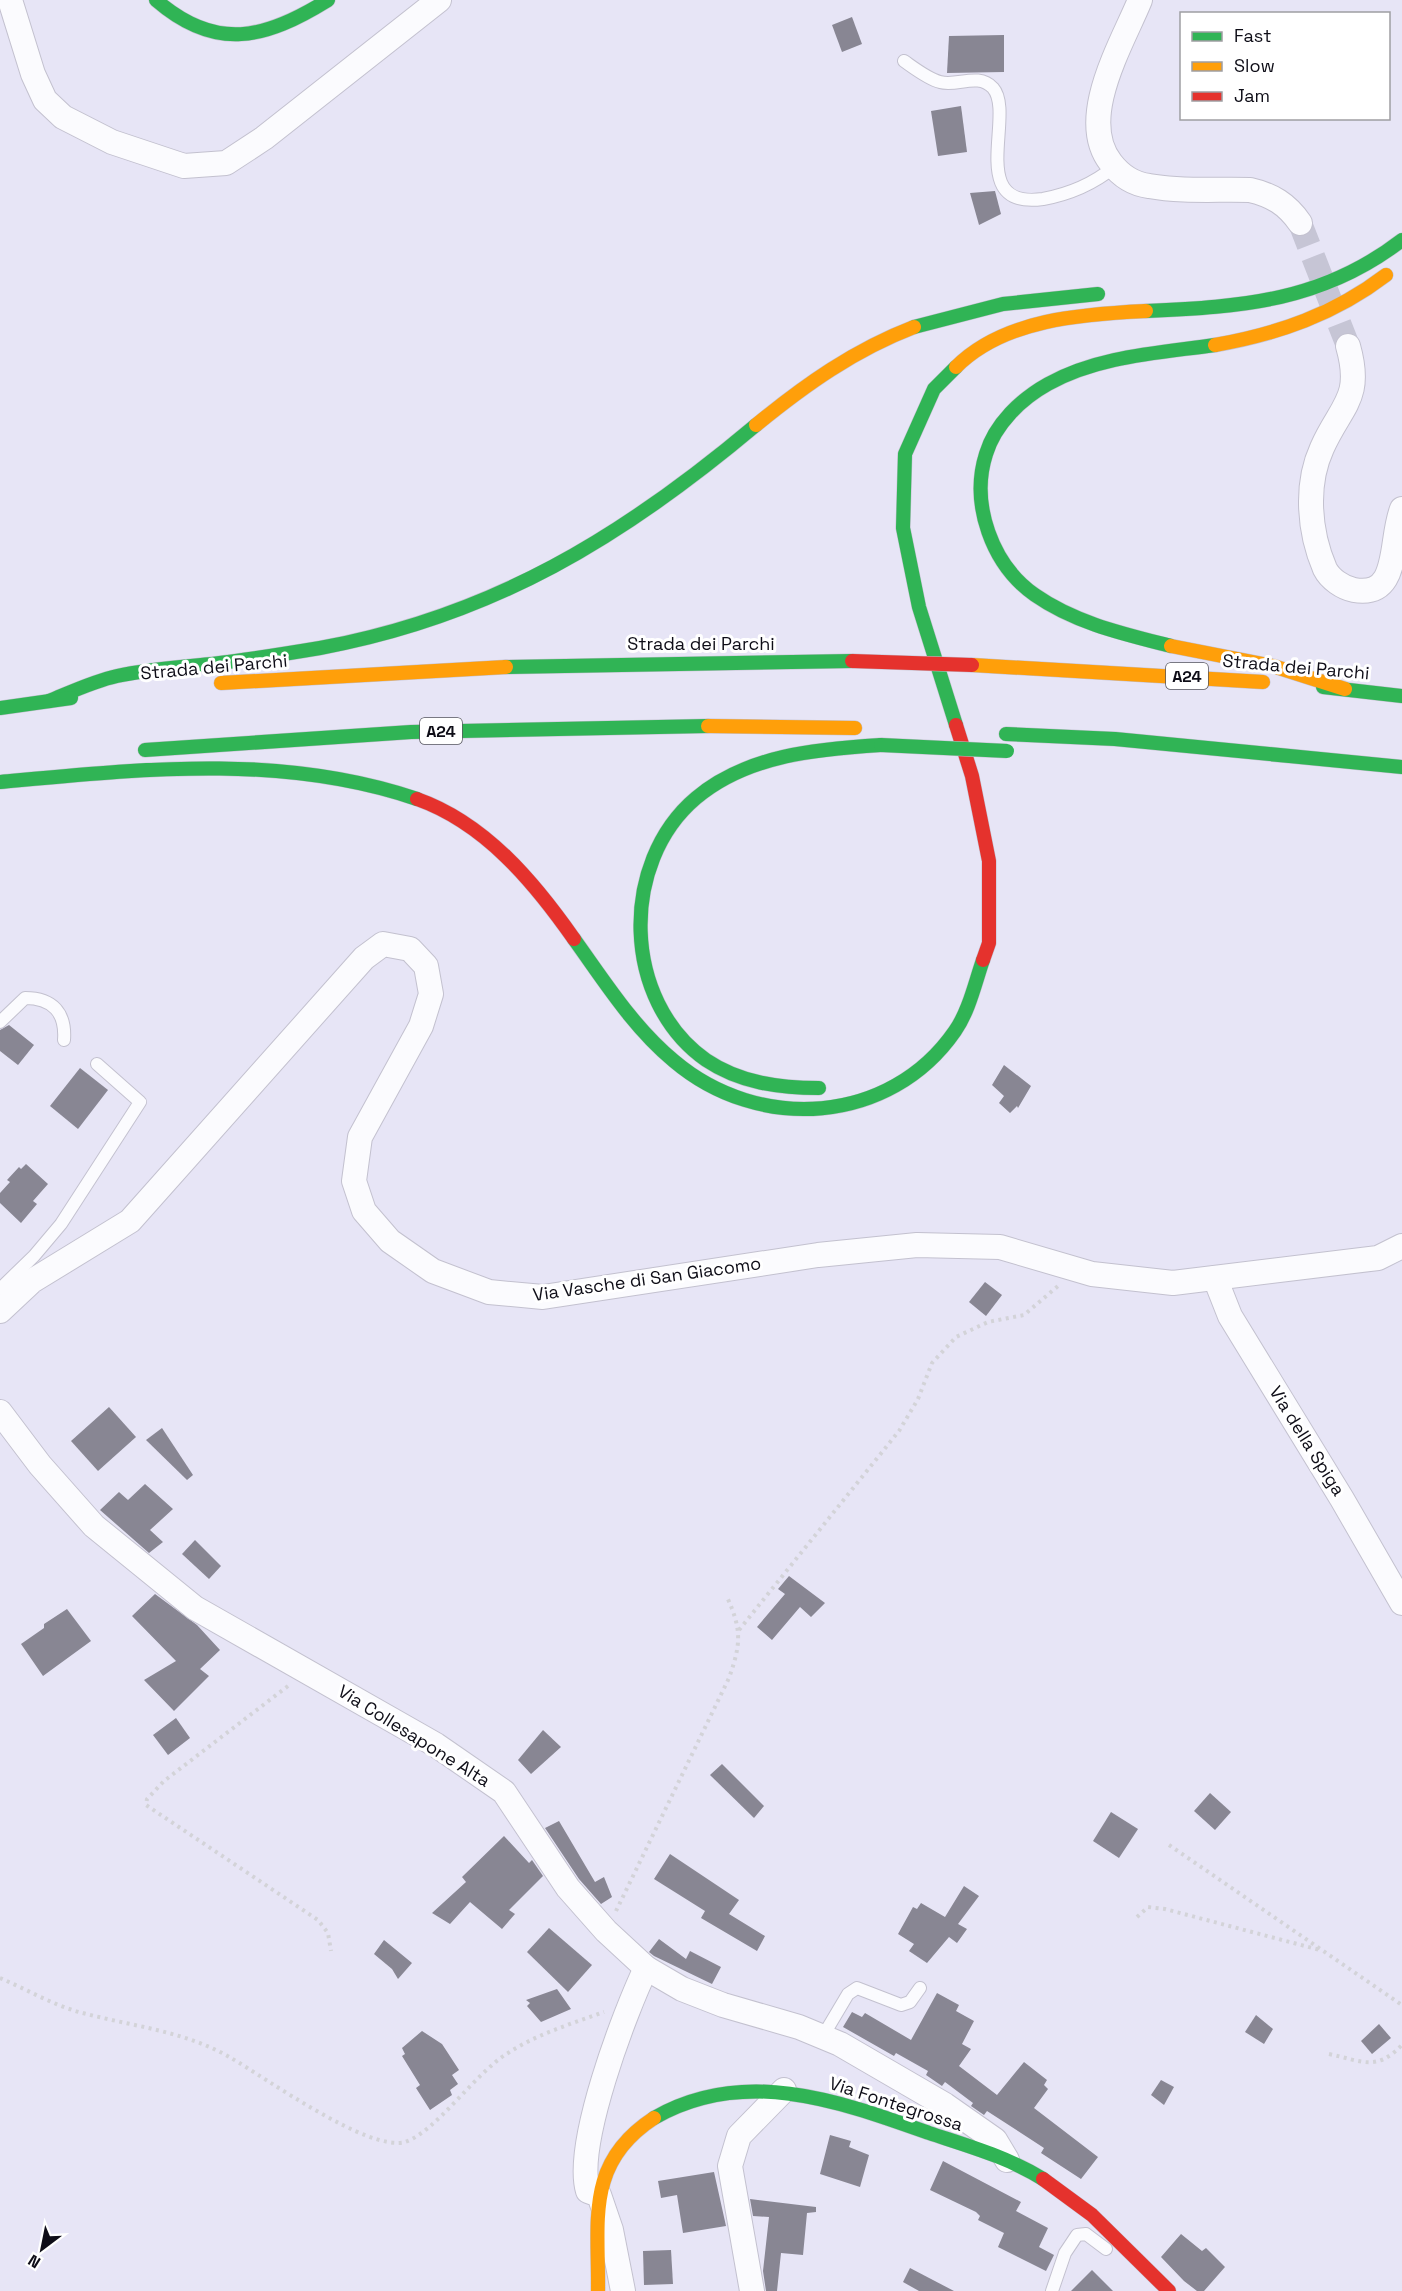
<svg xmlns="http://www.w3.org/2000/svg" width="1402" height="2291" font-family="'Space Grotesk',sans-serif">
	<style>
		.building { fill: #888693 }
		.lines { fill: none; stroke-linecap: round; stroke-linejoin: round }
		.street-tunnel { stroke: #c6c5d5; stroke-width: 24; stroke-dasharray: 24 12; stroke-linecap: butt }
		.lane-casing { stroke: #c3c1cf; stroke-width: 14 }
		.street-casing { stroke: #c3c1cf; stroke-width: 26 }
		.fast-casing { stroke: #c3c1cf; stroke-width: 15 }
		.slow-casing { stroke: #c3c1cf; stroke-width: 15 }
		.jam-casing { stroke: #c3c1cf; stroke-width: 15 }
		.path { stroke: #d3d3d8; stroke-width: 4; stroke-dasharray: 3 4.5; stroke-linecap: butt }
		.lane { stroke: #fbfbfe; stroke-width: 12 }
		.street { stroke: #fbfbfe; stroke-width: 24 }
		.fast { stroke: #30b455; stroke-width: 14 }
		.slow { stroke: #ff9f0a; stroke-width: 14 }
		.jam { stroke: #e5322d; stroke-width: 14 }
		.fast-bridge-casing { stroke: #c3c1cf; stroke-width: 15; stroke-linecap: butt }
		.jam-bridge-casing { stroke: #c3c1cf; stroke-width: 15; stroke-linecap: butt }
		.fast-bridge { stroke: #30b455; stroke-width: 14 }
		.jam-bridge { stroke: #e5322d; stroke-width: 14 }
		.labels { text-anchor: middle; stroke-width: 6; stroke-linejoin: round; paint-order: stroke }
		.shield { fill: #fff; stroke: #56565d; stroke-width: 1.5 }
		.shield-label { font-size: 16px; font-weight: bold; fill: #0e0d17 }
		.street-label { font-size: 18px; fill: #0e0d17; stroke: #fff }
	</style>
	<rect width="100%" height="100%" fill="#e7e5f6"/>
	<g class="building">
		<path d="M852 17 862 44 842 52 832 25Z"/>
		<path d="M1004 35V72L947 73 949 36Z"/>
		<path d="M961 106 967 152 938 156 931 111Z"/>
		<path d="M995 191 1001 214 979 225 970 193Z"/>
		<path d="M9 1025 34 1045 18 1065 0 1051V1030Z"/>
		<path d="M1004 1065 1031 1086 1018 1108 1017 1106 1010 1113 999 1103 1004 1096 992 1085Z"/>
		<path d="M80 1068 108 1090 78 1129 50 1106Z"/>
		<path d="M26 1164 48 1184 33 1201 37 1204 21 1223 0 1203V1193L10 1182 7 1180 19 1167 21 1169Z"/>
		<path d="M985 1282 1002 1295 986 1316 969 1302Z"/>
		<path d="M109 1407 136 1437 98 1471 71 1441Z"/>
		<path d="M162 1428 193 1475 187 1480 146 1440Z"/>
		<path d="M145 1484 173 1509 150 1530 163 1542 149 1553 100 1510 119 1492 128 1500Z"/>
		<path d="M195 1540 221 1566 209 1579 182 1554Z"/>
		<path d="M789 1576 825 1603 811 1617 800 1607 772 1640 757 1627 785 1594 778 1589Z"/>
		<path d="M155 1594 197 1625 220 1650 200 1669 209 1676 174 1711 144 1680 176 1661 132 1616Z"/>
		<path d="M67 1609 91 1641 43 1676 21 1644 44 1628V1624Z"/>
		<path d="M176 1718 190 1738 168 1755 153 1735Z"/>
		<path d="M543 1730 561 1747 531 1774 518 1760Z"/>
		<path d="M722 1764 764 1806 754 1818 710 1775Z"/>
		<path d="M1210 1793 1231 1812 1215 1830 1194 1811Z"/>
		<path d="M1111 1812 1138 1829 1119 1858 1093 1841Z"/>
		<path d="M559 1821 595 1882 604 1877 612 1897 601 1904 579 1879 545 1828Z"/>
		<path d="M504 1836 529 1863 532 1860 543 1876 509 1910 515 1914 502 1929 470 1902 450 1924 432 1913 466 1882 462 1877Z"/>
		<path d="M670 1854 739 1900 729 1914 765 1936 757 1951 701 1918 705 1911 654 1879Z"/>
		<path d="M964 1886 979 1896 958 1924 967 1929 957 1943 949 1937 927 1963 909 1951 914 1944 898 1934 913 1907 917 1909 921 1903 945 1917Z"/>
		<path d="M549 1928 592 1965 568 1992 527 1952Z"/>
		<path d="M659 1939 686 1959 690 1951 721 1967 712 1984 654 1956 649 1952Z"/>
		<path d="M384 1940 412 1963 398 1979 392 1969 374 1954Z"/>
		<path d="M557 1989 571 2009 541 2022 527 2006 530 2003 526 2000Z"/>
		<path d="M937 1993 959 2005 956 2011 974 2021 962 2044 971 2049 959 2066 997 2095 1024 2062 1047 2080 1044 2085 1048 2089 1034 2108 1098 2157 1081 2179 1041 2153 1044 2148 987 2111 984 2115 971 2106 973 2103 945 2082 942 2086 926 2075 928 2071 896 2053 894 2056 843 2027 852 2012 862 2017 865 2013 911 2040Z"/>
		<path d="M1256 2015 1273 2029 1264 2044 1245 2032Z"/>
		<path d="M1379 2024 1391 2038 1372 2054 1361 2041Z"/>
		<path d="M422 2031 442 2044 459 2070 452 2075 458 2084 450 2090 452 2095 430 2110 416 2088 420 2085 402 2056 405 2054 402 2048Z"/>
		<path d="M1161 2080 1174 2087 1164 2105 1151 2095Z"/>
		<path d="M830 2135 851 2141 849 2147 869 2155 860 2187 820 2174Z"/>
		<path d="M943 2161 1021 2202 1016 2211 1048 2228 1039 2247 1054 2255 1046 2271 998 2247 1004 2233 978 2220 980 2216 976 2212 930 2190Z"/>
		<path d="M714 2172 726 2226 683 2233 677 2195 661 2198 658 2181Z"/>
		<path d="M750 2199 816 2207V2212L807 2213 803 2255 781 2253 777 2291H766L763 2271 769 2217 753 2216Z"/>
		<path d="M1181 2234 1202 2251 1206 2248 1225 2267 1204 2291H1197L1184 2281 1161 2257Z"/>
		<path d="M671 2250 673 2284 644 2285 643 2251Z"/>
		<path d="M910 2268 954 2291H919L903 2282Z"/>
		<path d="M1092 2270 1113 2291H1071Z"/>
	</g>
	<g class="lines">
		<path class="street-tunnel" d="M1300 223 1348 346"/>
		<g class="lane-casing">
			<g id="lane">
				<path d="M904 61C914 68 928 79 940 82 957 87 978 72 993 88 1016 114 965 210 1043 199 1070 194 1092 185 1114 167"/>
				<path d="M0 1022 25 998C53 998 66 1013 64 1040"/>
				<path d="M0 1289 34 1256 61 1224 140 1102 97 1064"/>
				<path d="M823 2036 848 1994 857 1988 901 2005 910 2002 920 1988"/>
				<path d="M1052 2291 1065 2253 1077 2235 1086 2234 1106 2249"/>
			</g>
		</g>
		<g class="street-casing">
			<g id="street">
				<path d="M10 0 33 74 45 100 63 117 112 142 184 166 226 163 264 138 439 0"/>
				<path d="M1140 0C1122 44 1076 119 1111 163 1121 176 1133 184 1149 186 1182 192 1217 189 1250 190 1272 195 1287 204 1300 223"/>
				<path d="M1348 346C1363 399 1341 405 1322 448 1305 485 1309 532 1325 569 1330 579 1343 588 1354 590 1401 598 1389 542 1402 509"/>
				<path d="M1215 1278 1230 1316 1342 1499 1402 1603"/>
				<path d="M0 1311 32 1281 130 1221 364 958 383 944 410 949 426 966 431 994 421 1026 360 1137 354 1181 364 1211 390 1241 433 1271 489 1292 543 1297 818 1255 917 1245 1000 1247 1092 1274 1173 1283 1378 1258 1402 1246"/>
				<path d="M0 1412 40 1465 94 1526 195 1608 436 1745 504 1792 568 1888 606 1931 646 1968 682 1989 723 2005 799 2027 840 2044 945 2105 995 2140 1007 2160"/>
				<path d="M623 2291 611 2230 599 2195 588 2191C574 2145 625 2012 646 1968"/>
				<path d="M752 2291 730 2166 739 2136 784 2090"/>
			</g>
		</g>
		<g class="fast-casing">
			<g id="fast">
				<path d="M156 0C216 52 265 39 328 0"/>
				<path d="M1146 311C1243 307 1323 301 1402 240"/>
				<path d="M914 327 1003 304 1098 294"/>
				<path d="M1171 646C1124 634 1075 623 1035 595 992 565 970 504 986 454 995 424 1021 399 1048 384 1098 356 1159 353 1215 345"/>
				<path d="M506 667 852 661"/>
				<path d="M1323 687 1402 696"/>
				<path d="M49 701C71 692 94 681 117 676 148 669 180 667 212 664 248 660 284 654 320 648 493 616 623 537 756 425"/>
				<path d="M0 708 71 698"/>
				<path d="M956 725 919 607 903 528 905 454 934 389 956 367"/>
				<path d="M1006 734 1115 739 1402 767"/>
				<path d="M145 750 411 732 708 726"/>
				<path d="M0 782C140 769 282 753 417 799"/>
				<path d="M574 939C605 982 633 1027 674 1061 759 1133 890 1125 955 1031 969 1011 975 983 983 960"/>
				<path d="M819 1088C780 1088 740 1083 706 1060 622 1001 619 863 696 798 747 755 817 749 881 745"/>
				<path d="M654 2118C744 2066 839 2101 929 2133 968 2146 1008 2157 1043 2179"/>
			</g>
		</g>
		<g class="slow-casing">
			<g id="slow">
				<path d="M1215 345C1278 334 1335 314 1386 275"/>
				<path d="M956 367C1004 319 1083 314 1146 311"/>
				<path d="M756 425C805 385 854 350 914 327"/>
				<path d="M1171 646 1273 666 1345 689"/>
				<path d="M972 665 1263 682"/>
				<path d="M221 683 506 667"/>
				<path d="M708 726 855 728"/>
				<path d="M598 2291C599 2220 585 2163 654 2118"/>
			</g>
		</g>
		<g class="jam-casing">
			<g id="jam">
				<path d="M956 725 972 776 989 861V943L983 960"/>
				<path d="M417 799C485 823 534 882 574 939"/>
				<path d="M1043 2179 1092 2215 1169 2291"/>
			</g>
		</g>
		<g class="path">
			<path d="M739 1630 899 1431 918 1399 932 1363 956 1337 988 1322 1024 1315 1058 1286"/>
			<path d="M288 1686 164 1781 147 1799 146 1805 318 1920 328 1933 331 1951"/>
			<path d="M1169 1845 1402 2005"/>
			<path d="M616 1911 729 1678C741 1644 742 1630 727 1597"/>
			<path d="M1137 1917 1148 1907 1165 1909 1320 1950"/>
			<path d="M0 1978C26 1989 53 2005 79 2012 130 2026 186 2031 231 2058 266 2078 368 2152 405 2142 436 2132 475 2073 508 2053 537 2034 571 2024 604 2012"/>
			<path d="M1329 2054C1362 2061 1376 2072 1402 2045"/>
		</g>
		<use href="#lane" class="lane"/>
		<use href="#street" class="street"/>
		<use href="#fast" class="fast"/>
		<use href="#slow" class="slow"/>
		<use href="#jam" class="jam"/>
		<g class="fast-bridge-casing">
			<path id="fast-bridge" d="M881 745 1007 751"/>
		</g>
		<g class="jam-bridge-casing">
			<path id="jam-bridge" d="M852 661 972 665"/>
		</g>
		<use href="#fast-bridge" class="fast-bridge"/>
		<use href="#jam-bridge" class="jam-bridge"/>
	</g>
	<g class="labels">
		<g class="shield">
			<rect x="1166" y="663" width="42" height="26" rx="4.5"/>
			<rect x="420" y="718" width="42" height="26" rx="4.5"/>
		</g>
		<g class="shield-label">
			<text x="1187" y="682">A24</text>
			<text x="441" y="737">A24</text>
		</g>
		<g class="street-label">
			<text x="701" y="650">Strada dei Parchi</text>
			<text transform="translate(214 667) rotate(-5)" y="6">Strada dei Parchi</text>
			<text transform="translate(1296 667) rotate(5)" y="6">Strada dei Parchi</text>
			<text transform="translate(647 1279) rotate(-8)" y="6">Via Vasche di San Giacomo</text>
			<text transform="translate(1307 1441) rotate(58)" y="6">Via della Spiga</text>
			<text transform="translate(414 1736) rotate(32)" y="6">Via Collesapone Alta</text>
			<text transform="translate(896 2104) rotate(18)" y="6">Via Fontegrossa</text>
		</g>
	</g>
	<rect x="1180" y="12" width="210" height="108" fill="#ffffff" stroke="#9f9ea2" stroke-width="1.5"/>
	<rect x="1192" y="32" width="30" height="9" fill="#30b455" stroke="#9f9ea2" stroke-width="1.5"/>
	<text x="1234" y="42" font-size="18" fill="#0e0d17">Fast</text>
	<rect x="1192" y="62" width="30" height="9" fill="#ff9f0a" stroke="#9f9ea2" stroke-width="1.5"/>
	<text x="1234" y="72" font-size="18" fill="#0e0d17">Slow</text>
	<rect x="1192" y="92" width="30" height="9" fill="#e5322d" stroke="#9f9ea2" stroke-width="1.5"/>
	<text x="1234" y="102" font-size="18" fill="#0e0d17">Jam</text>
	<g transform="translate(42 2249) rotate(212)" stroke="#ffffff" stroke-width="4.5" paint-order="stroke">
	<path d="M0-4.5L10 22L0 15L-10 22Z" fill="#0e0d17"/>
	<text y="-9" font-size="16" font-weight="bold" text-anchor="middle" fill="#0e0d17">N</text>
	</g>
</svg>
